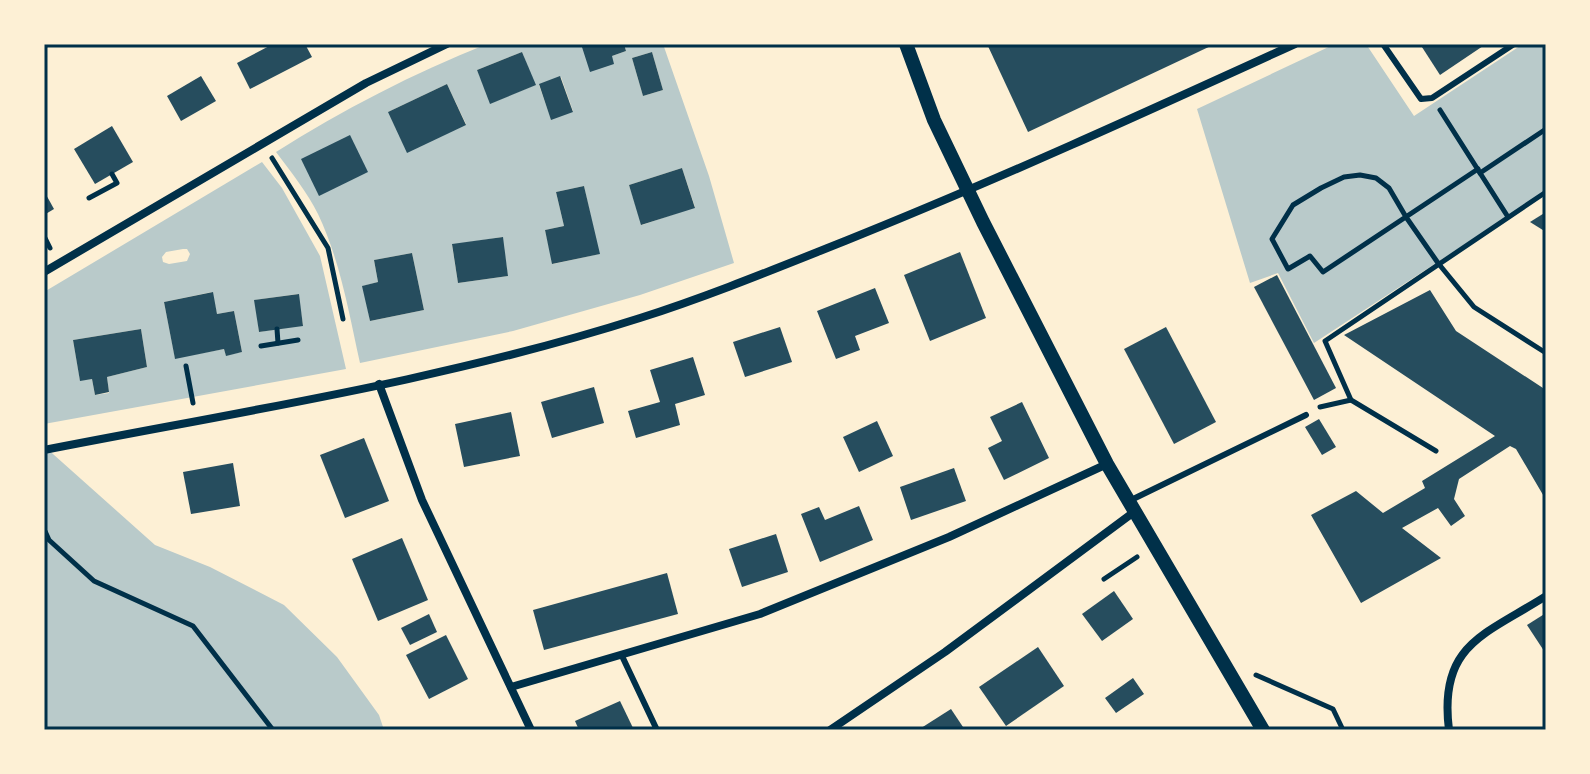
<svg xmlns="http://www.w3.org/2000/svg" width="1590" height="774" font-family="'Alegreya Sans',sans-serif">
	<style>
		.green { fill: #b9caca; fill-rule: evenodd }
		.building { fill: #264d5e }
		.lines { fill: none; stroke-linecap: round; stroke-linejoin: round }
		.path { stroke: #003049; stroke-width: 5 }
		.service { stroke: #003049; stroke-width: 6 }
		.minor { stroke: #003049; stroke-width: 8 }
		.tertiary { stroke: #003049; stroke-width: 14 }
		.rail { stroke: #657d81; stroke-width: 6 }
		.neatline { fill: none; stroke: #003049; stroke-width: 3 }
	</style>
	<rect width="100%" height="100%" fill="#fdf0d5"/>
	<g class="green">
		<path d="M487 44H581L612 56 626 51 624 44H663L709 176 734 263 640 295 513 331 360 363C349 313 340 260 318 214 307 192 291 172 276 152 342 110 414 73 487 44ZM522 52 535 85 491 103 477 70ZM652 52 663 90 643 96 632 58ZM561 77 573 111 551 119 539 85ZM447 84 466 124 388 112ZM682 168 695 207 642 225 629 185ZM584 186 599 254 553 264 545 230 564 226 556 192ZM502 237 508 276 458 283 452 245ZM412 253 424 310 370 321 363 286 378 282 374 260Z"/>
		<path d="M1335 44H1366L1414 116 1523 44H1546V191L1314 343 1278 273 1250 283 1197 109Z"/>
		<path d="M262 162 282 188 320 256 346 369 44 424V292ZM183 249H187L190 254 187 261 169 264 163 262 162 257 166 252ZM212 292 217 314 234 311 242 352 226 355 224 349 175 358 164 302ZM298 294 303 325 259 332 255 300ZM141 329 147 367 107 377 109 393 95 395 92 379 80 380 73 340Z"/>
		<path d="M44 446 155 545 210 567 284 605 337 657 379 715 384 730H44Z"/>
	</g>
	<g class="building">
		<path d="M273 44H305L312 57 250 89 237 63Z"/>
		<path d="M581 44H624L626 51 612 56 614 64 590 72Z"/>
		<path d="M987 44H1215L1028 132Z"/>
		<path d="M1420 44H1486L1440 75Z"/>
		<path d="M522 52 536 85 490 104 477 70Z"/>
		<path d="M652 52 663 90 643 96 632 58Z"/>
		<path d="M201 76 216 101 181 121 167 96Z"/>
		<path d="M560 76 573 112 551 120 539 84Z"/>
		<path d="M447 84 466 125 407 153 388 112Z"/>
		<path d="M112 126 133 162 95 184 74 149Z"/>
		<path d="M350 135 368 172 319 196 301 159Z"/>
		<path d="M682 168 695 208 641 225 629 185Z"/>
		<path d="M584 186 600 254 552 264 545 230 564 226 556 192Z"/>
		<path d="M44 191 54 209 44 215Z"/>
		<path d="M1546 212V232L1530 222Z"/>
		<path d="M503 237 508 276 458 283 452 244Z"/>
		<path d="M960 252 986 318 930 341 904 275Z"/>
		<path d="M412 253 424 310 370 321 362 286 378 282 374 260Z"/>
		<path d="M1277 275 1336 388 1314 400 1254 287Z"/>
		<path d="M875 288 889 323 855 336 860 350 836 359 817 311Z"/>
		<path d="M1430 290 1456 331 1546 390V500L1516 449 1510 446 1459 479 1454 499 1465 516 1451 526 1438 508 1402 528 1441 558 1361 603 1311 515 1356 491 1383 513 1425 488 1422 481 1495 436 1344 335Z"/>
		<path d="M213 292 217 314 234 311 242 352 226 356 224 349 175 359 164 302Z"/>
		<path d="M299 294 303 326 259 332 254 300Z"/>
		<path d="M780 327 792 362 745 377 733 342Z"/>
		<path d="M1166 327 1216 422 1174 444 1124 349Z"/>
		<path d="M141 329 147 367 107 377 109 392 95 395 92 379 80 381 73 340Z"/>
		<path d="M693 357 705 395 675 404 680 425 636 438 628 411 660 402 650 370Z"/>
		<path d="M594 387 604 423 552 438 541 402Z"/>
		<path d="M1022 402 1049 458 1004 480 988 448 1002 441 990 417Z"/>
		<path d="M511 412 520 456 464 467 455 424Z"/>
		<path d="M1319 419 1336 447 1322 455 1305 427Z"/>
		<path d="M877 421 893 456 859 472 843 437Z"/>
		<path d="M364 438 389 501 345 518 320 455Z"/>
		<path d="M233 463 240 506 191 514 183 472Z"/>
		<path d="M954 468 966 501 911 520 900 487Z"/>
		<path d="M859 506 873 540 820 562 801 514 819 507 825 520Z"/>
		<path d="M776 534 788 572 742 587 729 549Z"/>
		<path d="M402 538 428 600 378 621 352 559Z"/>
		<path d="M667 573 678 614 544 650 533 610Z"/>
		<path d="M1114 591 1133 619 1102 641 1082 614Z"/>
		<path d="M1546 613V654L1527 625Z"/>
		<path d="M429 614 437 632 410 645 401 628Z"/>
		<path d="M446 635 468 679 429 699 406 655Z"/>
		<path d="M1038 647 1064 686 1006 726 979 687Z"/>
		<path d="M1133 678 1144 694 1116 713 1105 698Z"/>
		<path d="M620 701 634 730H579L575 721Z"/>
		<path d="M951 709 965 730H918Z"/>
	</g>
	<g class="lines">
		<g class="path">
			<path d="M1440 110 1508 217"/>
			<path d="M272 158 328 248 343 319"/>
			<path d="M1478 169 1323 272 1310 256 1288 269 1272 239 1293 205 1321 188 1344 177 1360 175 1376 178 1389 188 1406 217 1438 263 1474 307 1546 353"/>
			<path d="M1480 173 1546 129"/>
			<path d="M89 198 117 183 112 174"/>
			<path d="M44 236 50 248"/>
			<path d="M277 329 278 343"/>
			<path d="M261 346 298 340"/>
			<path d="M186 366 193 403"/>
			<path d="M1320 407 1351 400"/>
			<path d="M1436 451 1351 400 1325 341 1546 192"/>
			<path d="M44 529 49 540 94 581 193 626 273 730"/>
			<path d="M1104 579 1137 557"/>
			<path d="M1256 675 1333 709 1343 730"/>
		</g>
		<g class="service">
			<path d="M1383 44 1421 99 1432 98 1514 44"/>
			<path d="M1129 501 1306 415"/>
			<path d="M622 656 657 730"/>
		</g>
		<g class="minor">
			<path d="M44 272 366 83 447 44"/>
			<path d="M379 384 422 500 531 730"/>
			<path d="M44 450C243 411 446 380 640 318 709 296 777 268 845 241 997 180 1146 112 1295 44"/>
			<path d="M511 687 760 614 949 537 1107 464"/>
			<path d="M830 730 945 652 1134 512"/>
			<path d="M1449 730C1438 644 1485 635 1546 596"/>
		</g>
		<path class="tertiary" d="M906 44 934 120 983 222 1107 464 1263 730"/>
		<path class="rail" d="M44 46 47 44"/>
	</g>
	<rect width="1590" height="774" fill="none" stroke="#fdf0d5" stroke-width="92"/>
	<rect x="46" y="46" width="1498" height="682" class="neatline"/>
</svg>
